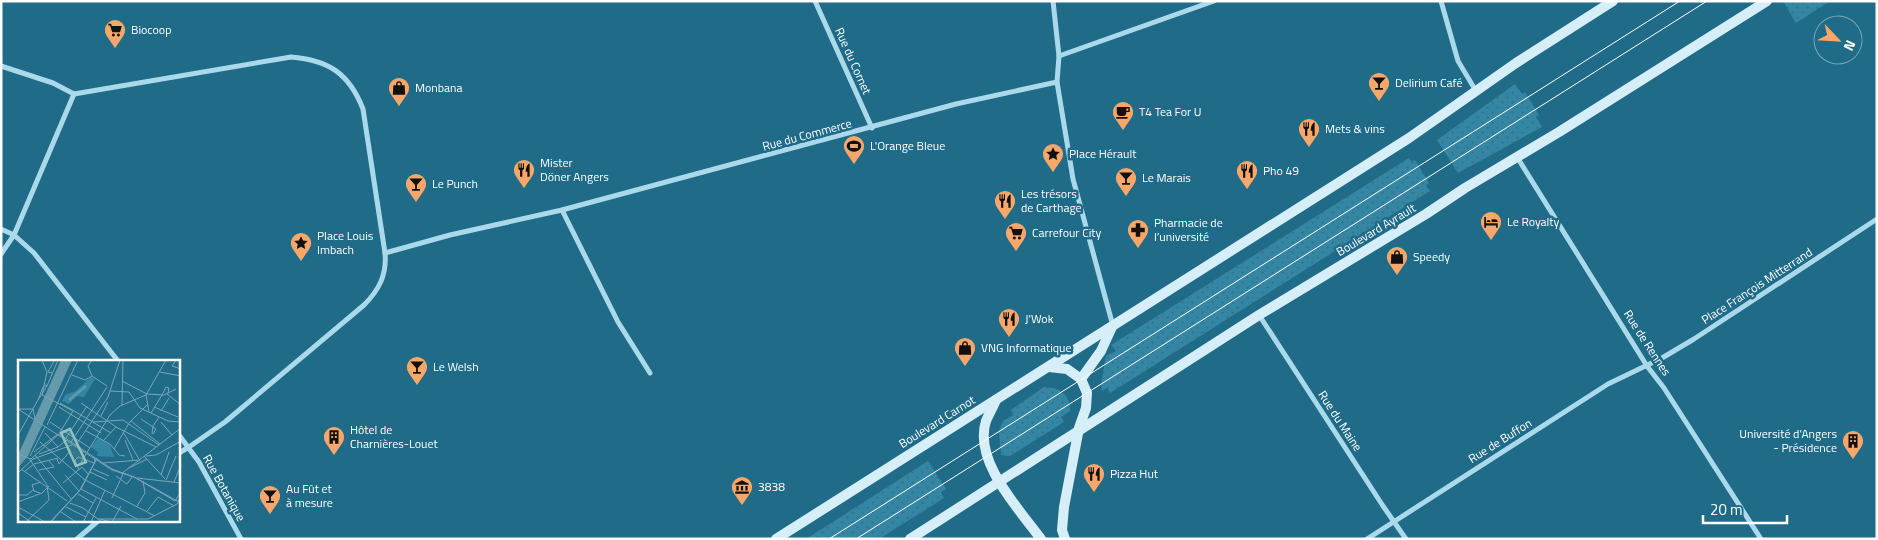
<svg xmlns="http://www.w3.org/2000/svg" width="1878" height="540" font-family="'Titillium Web',sans-serif">
	<style>
		.grass { fill: url(#grass-dots) }
		.lines { fill: none; stroke-linecap: round; stroke-linejoin: round }
		.street { stroke: #aad9eb; stroke-width: 5 }
		.secondary { stroke: #d5eef8; stroke-width: 10 }
		.tram { stroke: #fff; stroke-width: 1 }
		.labels { text-anchor: middle; stroke-width: 5; stroke-linejoin: round; paint-order: stroke }
		.poi-label { font-size: 12px; fill: #fff; stroke: #1f6b88; text-anchor: start }
		.street-label { font-size: 12px; fill: #fff; stroke: #1f6b88 }
		.inset-river { fill: none; stroke: #6599ac; stroke-width: 2.5 }
		.inset-road { fill: none; stroke: #79a6b8; stroke-width: 1 }
		.view { fill: #93c1be; fill-opacity: 0.15; stroke: #93c1be; stroke-width: 2.5 }
		.inset-edge { fill: none; stroke: #fff; stroke-width: 2.5 }
	</style>
	<defs>
		<pattern id="grass-dots" width="8" height="8" patternUnits="userSpaceOnUse" patternTransform="scale(1.25)"><rect width="8" height="8" fill="#3387a5"/><path d="M2 2h.1M6 6h.1" fill="none" stroke="#3d6f81" stroke-width="1.8" stroke-linecap="round"/></pattern>
	</defs>
	<rect width="100%" height="100%" fill="#1f6b88"/>
	<g class="grass">
		<path d="M1783 1H1830L1796 23Z"/>
		<path d="M1515 84 1522 94 1525 92 1539 115 1536 117 1542 127 1458 173 1437 140Z"/>
		<path d="M1409 158 1412 162 1415 160 1429 183 1426 185 1430 191 1110 393 1107 388 1102 391 1101 385 1106 356 1116 351 1111 345Z"/>
		<path d="M1044 387C1060 388 1070 393 1070 411L1061 417 1064 422 1010 456 1001 455 999 431 1003 421 1013 415 1011 410Z"/>
		<path d="M928 461 946 489 941 492 944 498 879 539H806Z"/>
	</g>
	<g class="lines">
		<g class="street">
			<path d="M815 1 872 128"/>
			<path d="M1053 1 1059 56 1057 82 1073 179 1113 326"/>
			<path d="M1441 1 1458 61 1476 91"/>
			<path d="M1059 56 1214 1"/>
			<path d="M1 66 53 83 74 94"/>
			<path d="M74 94 291 57C328 60 349 73 363 109L385 253C387 275 379 290 364 305L225 422 189 447 179 453"/>
			<path d="M1517 157 1647 366 1664 388 1761 539"/>
			<path d="M562 210 618 322 650 373"/>
			<path d="M1 229 14 235 34 253 118 361"/>
			<path d="M385 253 450 235 562 210 956 104 1057 82"/>
			<path d="M1 254 14 235 74 94"/>
			<path d="M1259 315 1383 506 1406 539"/>
			<path d="M179 435 199 462 241 539"/>
			<path d="M77 539 98 521"/>
			<path d="M1367 539 1608 384 1662 358 1694 339 1877 219"/>
		</g>
		<g class="secondary">
			<path d="M1049 367 1067 369 1081 379 1087 393 1086 408 1079 428 1064 507 1062 530 1065 539"/>
			<path d="M1081 379 1101 351 1112 327"/>
			<path d="M996 400C993 407 989 414 986 421 973 461 1019 509 1041 539"/>
			<path d="M776 539 1409 138 1516 63 1613 1"/>
			<path d="M910 539 1259 315 1426 214 1465 188 1559 132 1767 1"/>
		</g>
		<g class="tram">
			<path d="M829 539 1680 1"/>
			<path d="M856 539 1707 1"/>
		</g>
	</g>
	<defs>
		<g id="supermarket-pin" transform="scale(1.125)"><path d="M0 17L-7.5 6A9.5 9.5 0 1 1 7.5 6Z" fill="#f8a76a" stroke="#1f6b88"/><path d="M-6-5.5h2.5l.6 2H6L4.5 2H-2.5L-4.4-4H-6ZM-1.5 3.2a1.3 1.3 0 1 0 .1 0ZM3 3.2a1.3 1.3 0 1 0 .1 0Z" fill="#111"/></g>
		<g id="bar-pin" transform="scale(1.125)"><path d="M0 17L-7.5 6A9.5 9.5 0 1 1 7.5 6Z" fill="#f8a76a" stroke="#1f6b88"/><path d="M-6-5H6L.8 .8V4.5H3.5V6h-7V4.5H-.8V.8Z" fill="#111"/></g>
		<g id="shop-pin" transform="scale(1.125)"><path d="M0 17L-7.5 6A9.5 9.5 0 1 1 7.5 6Z" fill="#f8a76a" stroke="#1f6b88"/><path d="M-5-2.5h2.3a2.7 3.5 0 0 1 5.4 0H5L5.5 6h-11ZM-1.5-2.5h3a1.5 2.3 0 0 0-3 0Z" fill="#111"/></g>
		<g id="cafe-pin" transform="scale(1.125)"><path d="M0 17L-7.5 6A9.5 9.5 0 1 1 7.5 6Z" fill="#f8a76a" stroke="#1f6b88"/><path d="M-5.5-4.5H6V0H3Q3 3.5 0 3.5H-2.5Q-5.5 3.5-5.5 0ZM3-3.2v2h1.7v-2ZM-6 4.5H4V6H-6Z" fill="#111"/></g>
		<g id="restaurant-pin" transform="scale(1.125)"><path d="M0 17L-7.5 6A9.5 9.5 0 1 1 7.5 6Z" fill="#f8a76a" stroke="#1f6b88"/><path d="M-5-6h1v4h1v-4h1v4h1v-4h1v5L-1.5 .5V6h-2V.5L-5-1ZM5-6V6H3V1.5H1.5Q1.5-4 5-6Z" fill="#111"/></g>
		<g id="stadium-pin" transform="scale(1.125)"><path d="M0 17L-7.5 6A9.5 9.5 0 1 1 7.5 6Z" fill="#f8a76a" stroke="#1f6b88"/><path d="M0-5a6.5 5 0 1 0 0 10a6.5 5 0 1 0 0-10ZM-3.5-1.8h7v3.6h-7Z" fill="#111"/></g>
		<g id="sight-pin" transform="scale(1.125)"><path d="M0 17L-7.5 6A9.5 9.5 0 1 1 7.5 6Z" fill="#f8a76a" stroke="#1f6b88"/><path d="M0-6L1.8-2.2L6-1.7L2.9 1.2L3.7 5.4L0 3.3L-3.7 5.4L-2.9 1.2L-6-1.7L-1.8-2.2Z" fill="#111"/></g>
		<g id="hotel-pin" transform="scale(1.125)"><path d="M0 17L-7.5 6A9.5 9.5 0 1 1 7.5 6Z" fill="#f8a76a" stroke="#1f6b88"/><path d="M-6-4.5h1.5V1H6V5H4.5V3h-9V5H-6ZM-4 0a1.8 1.8 0 1 1 3.6 0ZM.5 0V-2.5h3Q6-2.5 6 0Z" fill="#111"/></g>
		<g id="pharmacy-pin" transform="scale(1.125)"><path d="M0 17L-7.5 6A9.5 9.5 0 1 1 7.5 6Z" fill="#f8a76a" stroke="#1f6b88"/><path d="M-2-6h4v4h4v4h-4v4h-4v-4h-4v-4h4Z" fill="#111"/></g>
		<g id="building-pin" transform="scale(1.125)"><path d="M0 17L-7.5 6A9.5 9.5 0 1 1 7.5 6Z" fill="#f8a76a" stroke="#1f6b88"/><path d="M-4-6H4V6H1V3H-1V6H-4ZM-2.5-4.3h1.7v1.8h-1.7ZM.8-4.3h1.7v1.8H.8ZM-2.5-1h1.7V.8h-1.7ZM.8-1h1.7V.8H.8Z" fill="#111"/></g>
		<g id="museum-pin" transform="scale(1.125)"><path d="M0 17L-7.5 6A9.5 9.5 0 1 1 7.5 6Z" fill="#f8a76a" stroke="#1f6b88"/><path d="M0-6L6-3V-2H-6V-3ZM-5-1h2V3h-2ZM-1-1h2V3h-2ZM3-1h2V3H3ZM-6 4H6V6H-6Z" fill="#111"/></g>
	</defs>
	<g fill-rule="evenodd">
		<use href="#supermarket-pin" x="115" y="30"/>
		<use href="#bar-pin" x="1379" y="83"/>
		<use href="#shop-pin" x="399" y="88"/>
		<use href="#cafe-pin" x="1123" y="112"/>
		<use href="#restaurant-pin" x="1309" y="129"/>
		<use href="#stadium-pin" x="854" y="146"/>
		<use href="#sight-pin" x="1053" y="154"/>
		<use href="#restaurant-pin" x="524" y="170"/>
		<use href="#restaurant-pin" x="1247" y="171"/>
		<use href="#bar-pin" x="1126" y="178"/>
		<use href="#bar-pin" x="416" y="184"/>
		<use href="#restaurant-pin" x="1005" y="201"/>
		<use href="#hotel-pin" x="1491" y="222"/>
		<use href="#pharmacy-pin" x="1138" y="230"/>
		<use href="#supermarket-pin" x="1016" y="233"/>
		<use href="#sight-pin" x="301" y="243"/>
		<use href="#shop-pin" x="1397" y="257"/>
		<use href="#restaurant-pin" x="1009" y="319"/>
		<use href="#shop-pin" x="965" y="348"/>
		<use href="#bar-pin" x="417" y="367"/>
		<use href="#building-pin" x="334" y="437"/>
		<use href="#building-pin" x="1853" y="441"/>
		<use href="#restaurant-pin" x="1094" y="474"/>
		<use href="#museum-pin" x="742" y="487"/>
		<use href="#bar-pin" x="270" y="496"/>
	</g>
	<g class="labels">
		<g class="poi-label">
			<text x="131" y="34">Biocoop</text>
			<text x="1395" y="87">Delirium Café</text>
			<text x="415" y="92">Monbana</text>
			<text x="1139" y="116">T4 Tea For U</text>
			<text x="1325" y="133">Mets &amp; vins</text>
			<text x="870" y="150">L'Orange Bleue</text>
			<text x="1069" y="158">Place Hérault</text>
			<text x="540" y="167">Mister<tspan x="540" dy="14">Döner Angers</tspan></text>
			<text x="1263" y="175">Pho 49</text>
			<text x="1142" y="182">Le Marais</text>
			<text x="432" y="188">Le Punch</text>
			<text x="1021" y="198">Les trésors<tspan x="1021" dy="14">de Carthage</tspan></text>
			<text x="1507" y="226">Le Royalty</text>
			<text x="1154" y="227">Pharmacie de<tspan x="1154" dy="14">l’université</tspan></text>
			<text x="1032" y="237">Carrefour City</text>
			<text x="317" y="240">Place Louis<tspan x="317" dy="14">Imbach</tspan></text>
			<text x="1413" y="261">Speedy</text>
			<text x="1025" y="323">J'Wok</text>
			<text x="981" y="352">VNG Informatique</text>
			<text x="433" y="371">Le Welsh</text>
			<text x="350" y="434">Hôtel de<tspan x="350" dy="14">Charnières-Louet</tspan></text>
			<text x="1837" y="438" text-anchor="end">Université d'Angers<tspan x="1837" dy="14">- Présidence</tspan></text>
			<text x="1110" y="478">Pizza Hut</text>
			<text x="758" y="491">3838</text>
			<text x="286" y="493">Au Fût et<tspan x="286" dy="14">à mesure</tspan></text>
		</g>
		<g class="street-label">
			<text transform="translate(853 61) rotate(66)" y="4">Rue du Cornet</text>
			<text transform="translate(807 135) rotate(-15)" y="4">Rue du Commerce</text>
			<text transform="translate(1376 230) rotate(-31)" y="4">Boulevard Ayrault</text>
			<text transform="translate(1757 286) rotate(-33)" y="4">Place François Mitterrand</text>
			<text transform="translate(1647 343) rotate(57)" y="4">Rue de Rennes</text>
			<text transform="translate(1340 421) rotate(57)" y="4">Rue du Maine</text>
			<text transform="translate(937 422) rotate(-32)" y="4">Boulevard Carnot</text>
			<text transform="translate(1500 441) rotate(-32)" y="4">Rue de Buffon</text>
			<text transform="translate(224 488) rotate(61)" y="4">Rue Botanique</text>
		</g>
	</g>
	<g transform="translate(18 360)">
		<rect width="162" height="162" fill="#1f6b88"/>
		<path d="M73 17 77 19 66 37 59 36 51 44 44 41 47 35 58 31ZM80 78 92 85 96 97 79 96 80 92 73 87Z" fill="#3387a5"/>
		<path d="M43 0H54L10 96 0 108V95Z" fill="#6599ac"/>
		<path class="inset-river" d="M51 40 68 26"/>
		<path class="inset-road" d="M24 0 29 12 24 35 55 51 42 72 43 76M158 0 154 6 163 9M142 12 163 16M34 13 30 12 36 1M54 15 67 20 74 16 89 26M74 16 70 6 74 0M104 21 129 34M29 25 25 27 20 40 29 26 40 0M92 31 111 32M111 32 122 48 150 61 163 62M129 34 146 35 158 29M149 34 163 45M128 35 131 52M144 35 148 27 151 28 150 33M42 43 63 55M63 43 98 67 138 87M104 45 105 0M41 47 83 73M136 47 160 57M0 49 94 110 116 117 163 143M1 49H15L17 59M143 51 151 38M133 53 144 35M63 55 93 73M83 56 90 42M123 59 138 69 135 74M113 61 142 84M32 62 72 88M75 62 105 60 141 85M143 62 154 75M29 65 60 0M68 71 92 84 101 95 107 96M105 72 121 99M27 73 40 87M134 74 135 66 141 57M0 75 20 40M48 78 69 46M107 80 115 100M85 81 98 67M22 82 67 120 137 156M53 82 89 27M58 85 90 37 102 0M96 89 111 63 130 44M16 92 40 74M0 94 13 99 41 74 94 109 116 117 157 141 163 132M21 94 40 87 48 80M17 95 54 140M12 96 27 67M126 96 147 119M128 96 138 95 163 81M39 99 41 104 53 90M85 103 122 100M62 104 92 55 102 46 128 35 148 0M111 108 129 99M3 109 49 141M75 109 91 116M21 110 36 107 31 101M61 110 57 100 60 97 76 103M1 112 15 99 54 85M6 112 16 104 40 98M72 112 89 120M103 114 163 68M47 115 61 131M143 115 151 92M98 116 109 124 114 117M119 118 163 123M148 120 158 96M156 122 163 105M45 123 64 107 70 114M63 129 119 159M22 133 16 131 14 125 23 122M60 134 75 143M1 135H9L15 130M94 138 105 114M0 142 24 133 31 126M52 143 65 148 84 162M119 146 127 133 125 121M0 147 27 162M48 147 68 157M129 151 140 137 156 146M43 152 58 162M0 153 13 162M80 159H130L159 144 163 136M82 159 93 162H94L103 146M8 162 31 140 29 125 11 98M32 162 62 130 79 98M33 162 63 129 77 102 76 97M65 162 78 138M73 162 87 130"/>
		<path class="view" d="M52 69 68 102 58 106 43 73Z"/>
		<rect width="162" height="162" class="inset-edge"/>
	</g>
	<rect width="1878" height="540" fill="none" stroke="#ffffff" stroke-width="5"/>
	<g transform="translate(1838 40) rotate(115)"><circle r="24" fill="#1f6b88" stroke="#79a6b8"/>
	<path d="M0-4L9 19L0 12L-9 19Z" fill="#f8a76a"/>
	<text y="-8" font-size="14" font-weight="bold" text-anchor="middle" fill="#ffffff">N</text>
	</g>
	<path d="M1703 515v8h84v-8" fill="none" stroke="#ffffff" stroke-width="2.5"/>
	<text x="1710" y="515" font-size="15" fill="#ffffff" stroke="#1f6b88" stroke-width="4" paint-order="stroke">20 m</text>
</svg>
